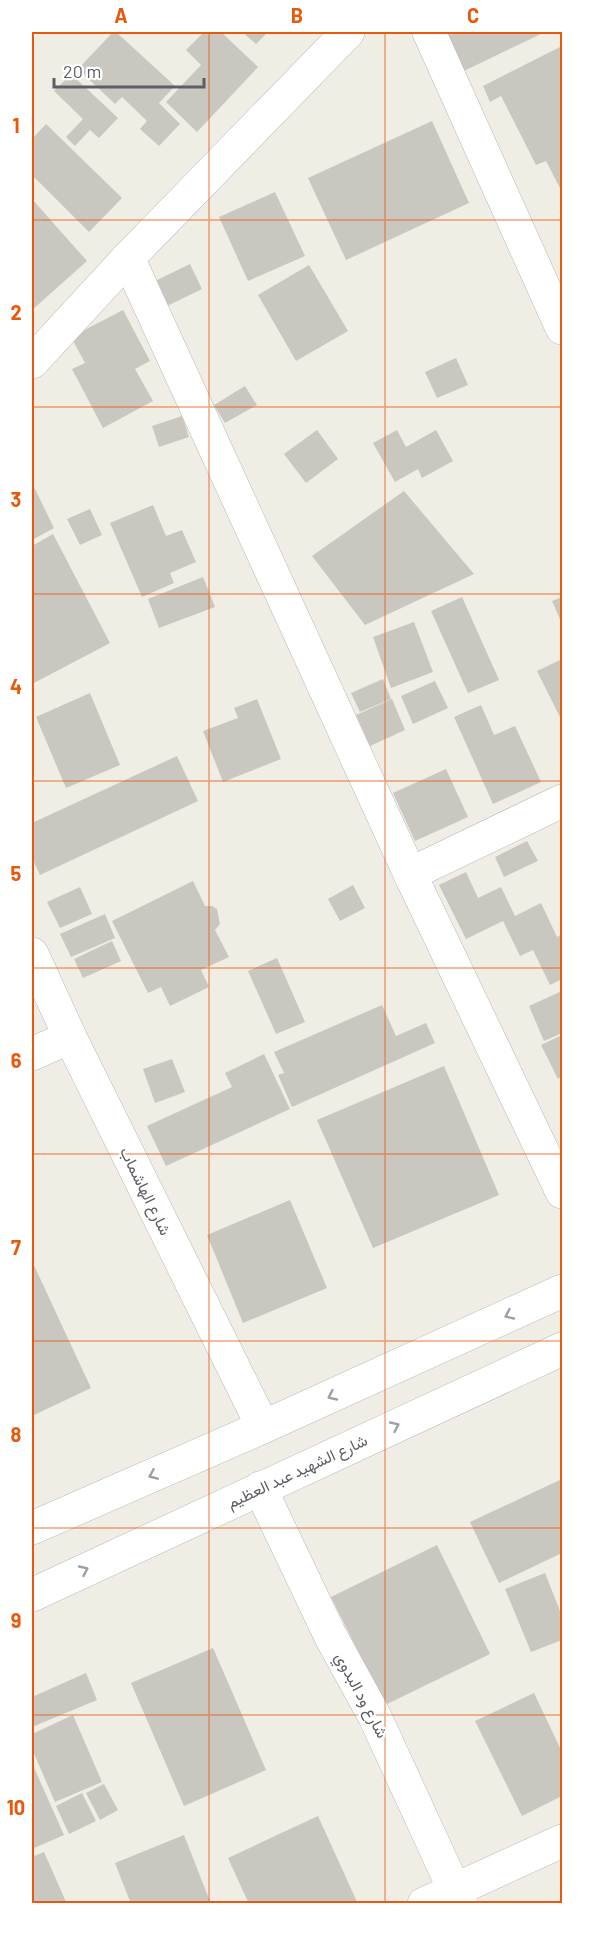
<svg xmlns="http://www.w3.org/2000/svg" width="594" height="1935" font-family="Barlow,Vazirmatn,sans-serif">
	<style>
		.building { fill: #cac7c1 }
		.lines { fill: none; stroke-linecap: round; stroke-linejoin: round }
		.street-casing { stroke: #b7babf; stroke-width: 34 }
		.secondary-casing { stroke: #b7bbc1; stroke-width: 34 }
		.street { stroke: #fff; stroke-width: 33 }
		.secondary { stroke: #fff; stroke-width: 33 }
		.oneway { stroke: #9da0a3 }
		.grid { fill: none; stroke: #e8590c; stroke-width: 1.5; stroke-opacity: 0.55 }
		.labels { text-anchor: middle; stroke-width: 4.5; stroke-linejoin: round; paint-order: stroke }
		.street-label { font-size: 16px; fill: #5c6066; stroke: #fff }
		.neatline { fill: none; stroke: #e8590c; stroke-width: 2 }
		.grid-label { font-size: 20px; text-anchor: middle; font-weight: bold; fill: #e8590c }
	</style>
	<rect width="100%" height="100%" fill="#efede4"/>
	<g class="building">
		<path d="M113 32H116L175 86 159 103 180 124 159 146 140 129 147 121 122 97 115 104 78 69Z"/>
		<path d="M204 32H221L258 67 197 132 166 102 201 65 186 50Z"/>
		<path d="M242 32H268L256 44Z"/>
		<path d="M445 32H545L464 71Z"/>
		<path d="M562 46V187L560 188 546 161 536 165 501 96 490 102 483 86Z"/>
		<path d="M71 74 118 118 99 138 90 130 75 146 66 137 83 119 54 91Z"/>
		<path d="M432 121 469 203 346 260 308 178Z"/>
		<path d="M46 124 122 198 89 232 32 175V139Z"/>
		<path d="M275 192 305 256 248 281 219 217Z"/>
		<path d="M32 199 87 261 32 310Z"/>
		<path d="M190 264 202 289 163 308 151 283Z"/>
		<path d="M309 265 348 331 296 361 258 295Z"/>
		<path d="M123 310 150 361 135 369 153 401 103 428 72 369 85 363 71 337Z"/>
		<path d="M456 358 468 385 437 398 425 372Z"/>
		<path d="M245 386 257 405 225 423 214 405Z"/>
		<path d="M182 416 189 437 159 447 152 426Z"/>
		<path d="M317 430 338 459 306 483 284 454Z"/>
		<path d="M397 430 406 447 436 430 453 461 422 478 418 469 395 482 373 443Z"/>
		<path d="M32 483 54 528 32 540Z"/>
		<path d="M404 491 474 574 365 625 312 556Z"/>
		<path d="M153 505 166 536 182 530 196 562 170 573 174 583 142 597 110 523Z"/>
		<path d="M90 509 102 535 80 545 67 519Z"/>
		<path d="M53 534 110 643 32 684V546Z"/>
		<path d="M203 577 215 607 159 628 148 599Z"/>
		<path d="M462 597 499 680 468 693 431 611Z"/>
		<path d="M562 597V624L552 601Z"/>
		<path d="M414 622 433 672 391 688 373 637Z"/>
		<path d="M562 659V721L537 671Z"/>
		<path d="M383 679 391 699 360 712 351 693Z"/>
		<path d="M435 681 448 708 413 724 401 696Z"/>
		<path d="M90 693 120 765 66 788 36 717Z"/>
		<path d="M257 699 281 759 223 782 203 731 238 718 234 708Z"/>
		<path d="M392 699 405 730 370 746 356 715Z"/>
		<path d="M481 705 494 735 515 726 541 782 493 804 454 717Z"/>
		<path d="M177 756 198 801 40 875 32 858V823Z"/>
		<path d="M446 769 468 817 415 841 393 793Z"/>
		<path d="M527 841 538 861 504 877 495 857Z"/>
		<path d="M466 872 478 898 501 887 515 916 541 903 557 937 562 934V979L550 985 533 950 520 956 503 921 466 939 439 885Z"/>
		<path d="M193 881 205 906H212L217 909 220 924 215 930 229 957 201 970 209 987 170 1006 161 987 148 993 112 921Z"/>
		<path d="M353 885 365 908 340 921 328 899Z"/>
		<path d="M80 887 92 914 60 928 47 902Z"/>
		<path d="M105 914 115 938 71 957 60 934Z"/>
		<path d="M112 941 121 961 83 978 74 959Z"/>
		<path d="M277 958 305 1022 276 1034 248 971Z"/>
		<path d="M562 991V1033L544 1041 529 1006Z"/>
		<path d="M382 1005 396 1036 426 1023 435 1043 292 1107 278 1075 284 1073 274 1052Z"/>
		<path d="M562 1035V1076L558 1079 541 1045Z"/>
		<path d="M264 1054 290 1109 166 1166 147 1126 232 1087 225 1073Z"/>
		<path d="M172 1059 185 1092 155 1103 143 1069Z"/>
		<path d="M444 1066 499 1195 373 1248 317 1120Z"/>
		<path d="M290 1200 327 1288 243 1323 207 1235Z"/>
		<path d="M32 1261 91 1388 32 1416Z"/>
		<path d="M562 1479V1553L499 1583 470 1522Z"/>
		<path d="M437 1545 490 1654 385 1705 331 1597Z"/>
		<path d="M545 1573 562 1616V1640L531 1652 505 1589Z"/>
		<path d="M213 1648 266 1770 184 1806 131 1683Z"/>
		<path d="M86 1673 97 1700 32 1727V1697Z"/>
		<path d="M534 1693 562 1752V1796L522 1816 475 1721Z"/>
		<path d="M73 1715 102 1782 55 1802 32 1749V1734Z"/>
		<path d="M32 1763 64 1835 32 1849Z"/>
		<path d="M104 1784 118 1810 100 1820 86 1793Z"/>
		<path d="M82 1793 96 1821 69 1834 56 1806Z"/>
		<path d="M318 1816 358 1904H249L228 1858Z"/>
		<path d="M184 1835 211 1904H131L115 1863Z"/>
		<path d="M44 1852 66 1902 62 1904H32V1857Z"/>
	</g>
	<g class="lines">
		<g class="street-casing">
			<g id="street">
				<path d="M429 32 562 328"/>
				<path d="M128 258 410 874 562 1192"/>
				<path d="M32 362 128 258 348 32"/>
				<path d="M410 874 562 801"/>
				<path d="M32 1054 70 1037"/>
				<path d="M424 1904 562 1841"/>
			</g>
		</g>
		<g class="secondary-casing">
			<g id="secondary">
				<path d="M32 954 70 1037 263 1427"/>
				<path d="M260 1488 331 1637 375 1717 461 1904"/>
				<path d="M32 1528 263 1427 562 1291"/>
				<path d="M32 1595 562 1349"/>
			</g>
		</g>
		<use href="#street" class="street"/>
		<use href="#secondary" class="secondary"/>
	</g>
	<defs><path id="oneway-chevron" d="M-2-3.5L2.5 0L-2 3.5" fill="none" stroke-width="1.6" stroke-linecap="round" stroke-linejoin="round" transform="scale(1.5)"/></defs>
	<g class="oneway">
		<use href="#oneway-chevron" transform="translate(509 1315) rotate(155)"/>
		<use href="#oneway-chevron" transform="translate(332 1396) rotate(155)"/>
		<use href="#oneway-chevron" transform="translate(395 1426) rotate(-25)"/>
		<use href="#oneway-chevron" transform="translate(153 1475) rotate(157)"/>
		<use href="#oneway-chevron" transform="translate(84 1570) rotate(-25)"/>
	</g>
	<path class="grid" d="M209 32V1904M385 32V1904M32 220H562M32 407H562M32 594H562M32 781H562M32 968H562M32 1154H562M32 1341H562M32 1528H562M32 1715H562"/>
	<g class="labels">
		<g class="street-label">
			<text transform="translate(146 1191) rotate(64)" y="6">شارع الهاشماب</text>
			<text transform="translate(297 1471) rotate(-25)" y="6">شارع الشهيد عبد العظيم</text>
			<text transform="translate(362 1695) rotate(62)" y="6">شارع ود البدوي</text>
		</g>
	</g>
	<rect width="594" height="1935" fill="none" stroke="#ffffff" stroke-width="66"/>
	<path d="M54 78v9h150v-9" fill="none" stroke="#5c6066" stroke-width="3"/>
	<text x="63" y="78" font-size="18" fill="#5c6066" stroke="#ffffff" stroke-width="4.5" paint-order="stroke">20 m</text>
	<rect x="33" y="33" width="528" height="1869" class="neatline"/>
	<g class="grid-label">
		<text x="121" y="23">A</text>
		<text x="297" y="23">B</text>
		<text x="473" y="23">C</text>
		<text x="16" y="133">1</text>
		<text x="16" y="320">2</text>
		<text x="16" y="507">3</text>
		<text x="16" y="694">4</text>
		<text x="16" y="881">5</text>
		<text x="16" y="1068">6</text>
		<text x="16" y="1255">7</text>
		<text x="16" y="1442">8</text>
		<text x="16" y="1628">9</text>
		<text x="16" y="1815">10</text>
	</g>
</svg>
